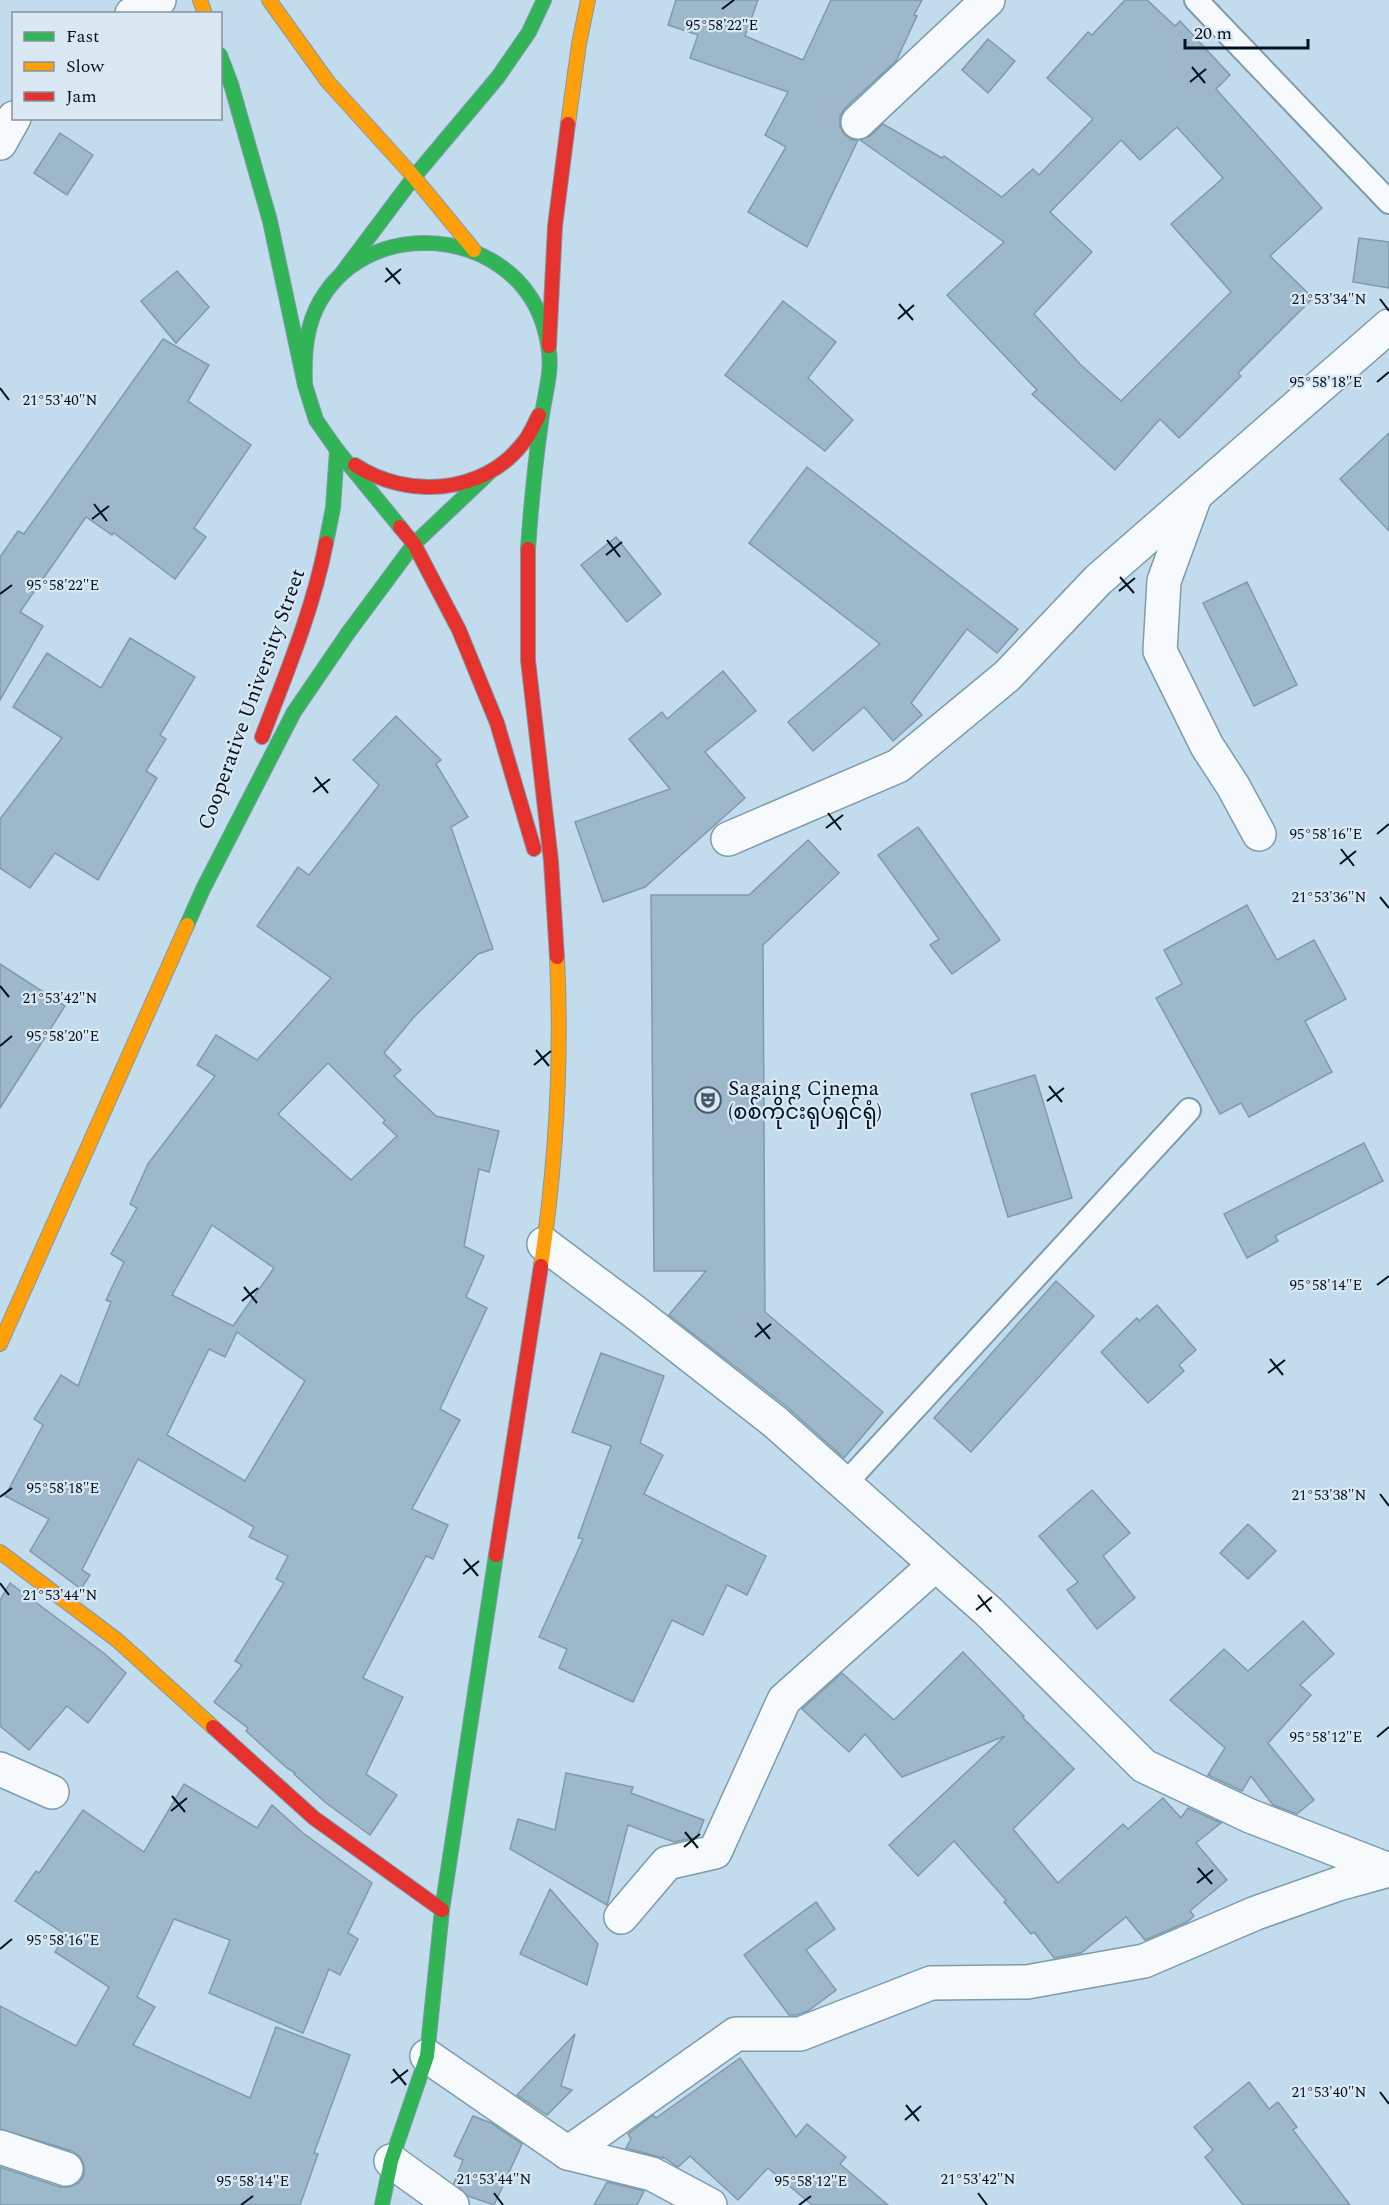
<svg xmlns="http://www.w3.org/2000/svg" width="1389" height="2205" font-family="Spectral,'Noto Sans Myanmar',serif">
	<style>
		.building { fill: #9db8ca; stroke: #7e9bac; stroke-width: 1.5; fill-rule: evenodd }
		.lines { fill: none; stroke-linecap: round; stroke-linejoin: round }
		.lane-casing { stroke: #7e9bab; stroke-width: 26 }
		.street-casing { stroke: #7e9bab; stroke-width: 36 }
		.fast-casing { stroke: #7e9bab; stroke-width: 16 }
		.slow-casing { stroke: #7e9bab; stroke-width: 16 }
		.jam-casing { stroke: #7e9bab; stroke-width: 16 }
		.lane { stroke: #f6fafc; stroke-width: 22 }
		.street { stroke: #f6fafc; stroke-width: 33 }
		.fast { stroke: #30b455; stroke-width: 14 }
		.slow { stroke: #ff9f0a; stroke-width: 14 }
		.jam { stroke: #e5322d; stroke-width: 14 }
		.ticks { fill: none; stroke: #001220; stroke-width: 2 }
		.labels { text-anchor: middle; stroke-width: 4.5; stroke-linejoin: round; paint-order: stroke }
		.street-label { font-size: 21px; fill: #001220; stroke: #d9e8f2 }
		.poi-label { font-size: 21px; fill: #001220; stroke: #d9e8f2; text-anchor: start }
		.ticks-label { font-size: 15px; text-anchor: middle; fill: #001220; stroke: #d9e8f2; stroke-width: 4.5; stroke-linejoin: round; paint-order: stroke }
	</style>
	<rect width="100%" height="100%" fill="#c2dcee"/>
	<g class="building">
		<path d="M676 0H758L745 36 803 60 831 0H922L914 15 917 16 896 61 845 108 840 116V126L844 134 852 140H858L807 247 748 212 786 147 765 135 788 92 690 58 698 35 668 25Z"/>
		<path d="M1125 0H1147L1175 26 1180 21 1230 75 1216 89 1322 208 1270 256 1313 298 1238 373 1241 376 1179 438 1160 419 1115 470 1032 394 1037 390 947 295 1004 242 860 140 870 136 883 124 942 158 944 156 1002 197 1033 169 1039 175 1093 119 1047 78 1088 32 1092 35ZM1177 127 1223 178 1171 224 1231 292 1121 401 1080 364 1034 314 1092 252 1050 212 1121 140 1140 160Z"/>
		<path d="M988 39 1015 61 988 93 962 70Z"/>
		<path d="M60 133 93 155 67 195 34 173Z"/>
		<path d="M1359 238 1389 242V288L1353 282Z"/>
		<path d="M177 271 209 307 176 343 141 301Z"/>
		<path d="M783 301 836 342 808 378 853 420 825 451 725 375Z"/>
		<path d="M163 339 209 365 188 401 251 445 194 528 206 537 175 579 114 533 112 535 86 517 20 612 43 626 0 700V557L18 531 24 534Z"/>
		<path d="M1389 433V531L1340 479Z"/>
		<path d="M807 467 1018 629 997 653 967 629 911 703 922 715 893 741 864 707 813 751 788 722 880 644 749 543Z"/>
		<path d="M616 537 661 594 627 622 581 565Z"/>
		<path d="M1247 582 1297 685 1254 706 1203 603Z"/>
		<path d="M130 638 195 677 160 735 166 739 146 771 157 778 98 880 55 853 30 888 0 868V819L62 738 13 707 47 653 101 688Z"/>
		<path d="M723 671 756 711 705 752 745 798 645 887 603 902 575 822 670 789 629 739 662 712 667 719Z"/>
		<path d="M396 716 441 760 436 764 468 817 451 827 493 949 478 954 414 1017 384 1053 401 1070 394 1076 436 1116 499 1131 489 1172 479 1169 464 1246 484 1256 466 1297 487 1308 440 1409 460 1420 412 1509 448 1525 433 1559 426 1556 363 1678 403 1697 366 1774 397 1795 370 1835 326 1803 294 1774 295 1773 287 1768 246 1731 248 1728 214 1702 242 1665 235 1661 284 1583 276 1579 288 1556 249 1537 254 1527 138 1459 82 1570 90 1575 81 1589 30 1551 49 1519 5 1496 43 1425 34 1419 61 1375 78 1386 111 1302 106 1300 124 1262 111 1254 137 1208 130 1204 148 1164 215 1076 197 1065 216 1035 257 1060 331 978 257 926 298 867 309 875 379 785 353 760ZM328 1063 385 1120 383 1123 397 1136 351 1180 278 1114ZM212 1225 274 1268 233 1326 172 1295ZM237 1332 305 1381 245 1481 167 1435 209 1349 225 1357Z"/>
		<path d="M918 827 1000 940 952 974 930 945 939 939 878 855Z"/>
		<path d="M808 840 839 873 763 945 765 1312 883 1412 844 1458 786 1406 669 1315 706 1271H654L651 895H749Z"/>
		<path d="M1247 905 1277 960 1314 940 1346 999 1305 1021 1332 1072 1249 1117 1241 1103 1220 1114 1156 998 1182 984 1164 950Z"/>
		<path d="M0 964 65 1006 0 1108Z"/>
		<path d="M1035 1075 1072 1198 1008 1217 971 1094Z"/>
		<path d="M1364 1143 1383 1181 1275 1236 1278 1241 1247 1258 1224 1214Z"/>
		<path d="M1056 1281 1094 1316 971 1452 934 1418Z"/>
		<path d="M1157 1305 1196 1350 1179 1365 1184 1371 1148 1403 1101 1352 1137 1318 1139 1321Z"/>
		<path d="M601 1353 664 1376 640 1443 663 1455 644 1494 766 1556 747 1595 727 1585 703 1635 672 1620 633 1702 559 1668 567 1649 539 1637 583 1539 578 1538 611 1446 572 1432Z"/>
		<path d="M1092 1490 1130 1533 1103 1556 1135 1598 1097 1629 1067 1590 1078 1582 1039 1536Z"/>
		<path d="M1248 1524 1276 1551 1248 1579 1220 1553Z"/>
		<path d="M10 1583 105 1654 126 1673 88 1723 67 1706 29 1750 0 1726V1600Z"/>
		<path d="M1303 1621 1334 1654 1300 1685 1311 1695 1268 1743 1314 1800 1297 1814 1273 1805 1251 1776 1242 1791 1208 1775 1225 1748 1170 1700 1224 1649 1248 1671Z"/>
		<path d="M963 1652 1024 1716 1022 1717 1074 1769 1013 1829 1058 1883 1123 1824 1128 1829 1163 1798 1181 1818 1188 1808 1221 1823 1196 1843 1227 1880 1190 1911 1194 1916 1187 1922 1145 1940 1126 1917 1081 1953 1054 1958 1034 1932 1031 1934 1004 1902 1006 1900 954 1841 918 1876 889 1845 1005 1736 902 1777 865 1734 849 1752 802 1709 842 1673 894 1720Z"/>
		<path d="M566 1773 633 1787 631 1793 704 1820 697 1837 674 1842 628 1825 607 1905 510 1849 518 1819 555 1830Z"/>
		<path d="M184 1784 257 1828 272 1805 303 1833 372 1883 348 1933 358 1939 340 1975 329 1969 303 2033 209 1993 230 1940 174 1919 137 1997 155 2007 133 2045 250 2098 276 2027 350 2055 314 2153 318 2154 300 2205H0V2167L60 2187H69L79 2183 84 2175V2166L80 2157 72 2151 0 2129V2006L76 2046 109 1987 55 1952 66 1935 15 1901 36 1871 39 1873 83 1810 144 1852Z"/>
		<path d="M550 1889 598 1944 587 1985 520 1954Z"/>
		<path d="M816 1902 835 1929 806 1950 836 1990 808 2011 796 2015H789L744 1955Z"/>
		<path d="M575 2034 561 2086 572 2090 547 2115 517 2095Z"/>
		<path d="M740 2058 796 2137 807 2124 846 2157 840 2164 888 2205H812L768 2168 738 2200 690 2156 678 2167 663 2157V2158L626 2148 631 2139 628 2134 653 2115 656 2118Z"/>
		<path d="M1249 2082 1269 2109 1278 2102 1297 2127 1293 2130 1350 2205H1243L1205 2157 1213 2150 1194 2127Z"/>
		<path d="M473 2116 491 2123 522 2144 494 2205 468 2196 454 2183 463 2160 454 2156Z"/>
		<path d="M607 2182 644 2191 637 2205H594Z"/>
	</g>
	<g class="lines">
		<g class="lane-casing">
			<g id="lane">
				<path d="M1196 0 1389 202"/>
				<path d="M845 1484 1189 1110"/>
			</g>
		</g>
		<g class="street-casing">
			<g id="street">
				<path d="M132 14 159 0"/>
				<path d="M858 122 988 0"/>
				<path d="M0 143 14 118"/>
				<path d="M1195 496 1164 581 1160 651 1207 746 1233 786 1259 834"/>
				<path d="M728 839 898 766 1007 676 1098 580 1389 326"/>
				<path d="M544 1244 636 1313 774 1421 989 1612 1144 1766 1250 1816 1389 1870"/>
				<path d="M0 1769 52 1792"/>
				<path d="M621 1917 667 1863 715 1852 784 1700 935 1565"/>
				<path d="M427 2056 568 2153 652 2174 710 2205"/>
				<path d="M0 2147 66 2169"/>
				<path d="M568 2153 736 2034H800L931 1983 1027 1982 1144 1961 1256 1913 1338 1884 1389 1870"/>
				<path d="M391 2161 452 2205"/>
			</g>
		</g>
		<g class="fast-casing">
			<g id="fast">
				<path d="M220 55 231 84 270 221 305 385 316 420 337 450 400 527"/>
				<path d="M342 273 414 177 498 77 529 32 544 0"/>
				<path d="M305 385C304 359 305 333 316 309 362 212 514 225 544 327 556 368 546 383 541 422 535 464 531 506 528 549"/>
				<path d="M326 543 333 508 337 450"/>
				<path d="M187 925 203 889 294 712 348 633 414 544 489 473"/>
				<path d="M382 2205 391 2161 427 2056 442 1910 496 1555"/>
			</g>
		</g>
		<g class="slow-casing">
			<g id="slow">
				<path d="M200 0 205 14"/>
				<path d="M269 0 328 82 414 177 474 250"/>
				<path d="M568 124 579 44 588 0"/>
				<path d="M541 1266C556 1164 562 1059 557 957"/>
				<path d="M0 1344 187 925"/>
				<path d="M0 1552 117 1640 213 1727"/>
			</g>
		</g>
		<g class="jam-casing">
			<g id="jam">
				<path d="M549 346 555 226 568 124"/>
				<path d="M355 465C407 499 483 495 523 443 530 435 534 424 539 415"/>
				<path d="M400 527 414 544 459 630 497 723 534 849"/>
				<path d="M528 549V660L551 861 557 957"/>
				<path d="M262 737C286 674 313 610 326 543"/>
				<path d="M496 1555 541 1266"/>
				<path d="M213 1727 314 1818 442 1910"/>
			</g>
		</g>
		<use href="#lane" class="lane"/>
		<use href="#street" class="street"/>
		<use href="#fast" class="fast"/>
		<use href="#slow" class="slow"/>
		<use href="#jam" class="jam"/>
	</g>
	<path class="ticks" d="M722 9 734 0M1192 67 1205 83M1190 82 1206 69M386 268 400 284M385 282 401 269M1380 299 1389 311M899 304 913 320M898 319 914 305M1377 382 1389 372M0 388 9 400M94 504 107 521M92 519 109 506M607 540 620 557M606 555 622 542M1120 577 1134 593M1119 591 1135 578M0 594 12 585M315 777 328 793M313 792 330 779M828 813 841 830M826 828 843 815M1377 834 1389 824M1341 849 1354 866M1340 864 1356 851M1380 897 1389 908M0 986 9 997M0 1046 12 1036M536 1050 549 1066M534 1065 551 1051M1049 1086 1062 1102M1047 1101 1064 1088M1377 1285 1389 1276M244 1287 257 1303M242 1301 258 1288M757 1323 770 1339M755 1337 771 1324M1270 1359 1283 1375M1268 1373 1285 1360M1380 1494 1389 1506M0 1497 12 1488M464 1559 478 1576M463 1574 479 1561M0 1583 9 1595M978 1595 991 1612M976 1610 992 1597M1377 1737 1389 1727M172 1796 185 1812M171 1811 187 1798M685 1832 698 1848M684 1847 700 1834M1198 1868 1212 1884M1197 1883 1213 1870M0 1949 12 1939M393 2069 406 2085M391 2083 408 2070M1380 2092 1389 2104M906 2105 919 2121M905 2120 921 2106M494 2193 503 2205M978 2193 987 2205M241 2205 253 2196M799 2205 811 2196"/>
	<defs>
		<g id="theatre-ring" transform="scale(1.35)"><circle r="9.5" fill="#d9e8f2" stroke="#445968" stroke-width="1.5"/><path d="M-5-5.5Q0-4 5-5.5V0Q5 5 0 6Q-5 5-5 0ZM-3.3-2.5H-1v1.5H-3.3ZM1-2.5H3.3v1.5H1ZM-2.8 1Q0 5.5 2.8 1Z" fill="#445968"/></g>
	</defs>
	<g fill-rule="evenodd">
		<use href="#theatre-ring" x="708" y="1100"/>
	</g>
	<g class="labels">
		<g class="street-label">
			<text transform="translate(251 699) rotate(-70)" y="7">Cooperative University Street</text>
		</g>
		<g class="poi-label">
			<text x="728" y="1095">Sagaing Cinema<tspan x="728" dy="24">(စစ်ကိုင်းရုပ်ရှင်ရုံ)</tspan></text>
		</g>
	</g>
	<g class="ticks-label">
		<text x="722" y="30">95°58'22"E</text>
		<text x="1329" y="304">21°53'34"N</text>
		<text x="1326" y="387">95°58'18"E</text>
		<text x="60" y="405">21°53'40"N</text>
		<text x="63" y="590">95°58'22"E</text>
		<text x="1326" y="839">95°58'16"E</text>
		<text x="1329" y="902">21°53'36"N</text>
		<text x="60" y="1003">21°53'42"N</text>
		<text x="63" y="1041">95°58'20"E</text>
		<text x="1326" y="1290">95°58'14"E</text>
		<text x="63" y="1493">95°58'18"E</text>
		<text x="1329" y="1500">21°53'38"N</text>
		<text x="60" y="1600">21°53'44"N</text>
		<text x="1326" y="1742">95°58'12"E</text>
		<text x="63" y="1945">95°58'16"E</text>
		<text x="1329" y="2097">21°53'40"N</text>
		<text x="494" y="2184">21°53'44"N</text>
		<text x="978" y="2184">21°53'42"N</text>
		<text x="253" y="2186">95°58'14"E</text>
		<text x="811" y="2186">95°58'12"E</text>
	</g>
	<rect x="12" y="12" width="210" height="108" fill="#d9e8f2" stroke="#82929e" stroke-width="1.5"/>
	<rect x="24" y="32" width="30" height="9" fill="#30b455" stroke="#82929e" stroke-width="1.5"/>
	<text x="66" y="42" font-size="18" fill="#001220">Fast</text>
	<rect x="24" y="62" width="30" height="9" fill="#ff9f0a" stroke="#82929e" stroke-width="1.5"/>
	<text x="66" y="72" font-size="18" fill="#001220">Slow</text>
	<rect x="24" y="92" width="30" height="9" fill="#e5322d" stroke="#82929e" stroke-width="1.5"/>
	<text x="66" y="102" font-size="18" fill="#001220">Jam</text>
	<path d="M1185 39v9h123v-9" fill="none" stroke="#001220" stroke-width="3"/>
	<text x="1194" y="39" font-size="18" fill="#001220" stroke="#d9e8f2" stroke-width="4.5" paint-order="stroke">20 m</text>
</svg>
